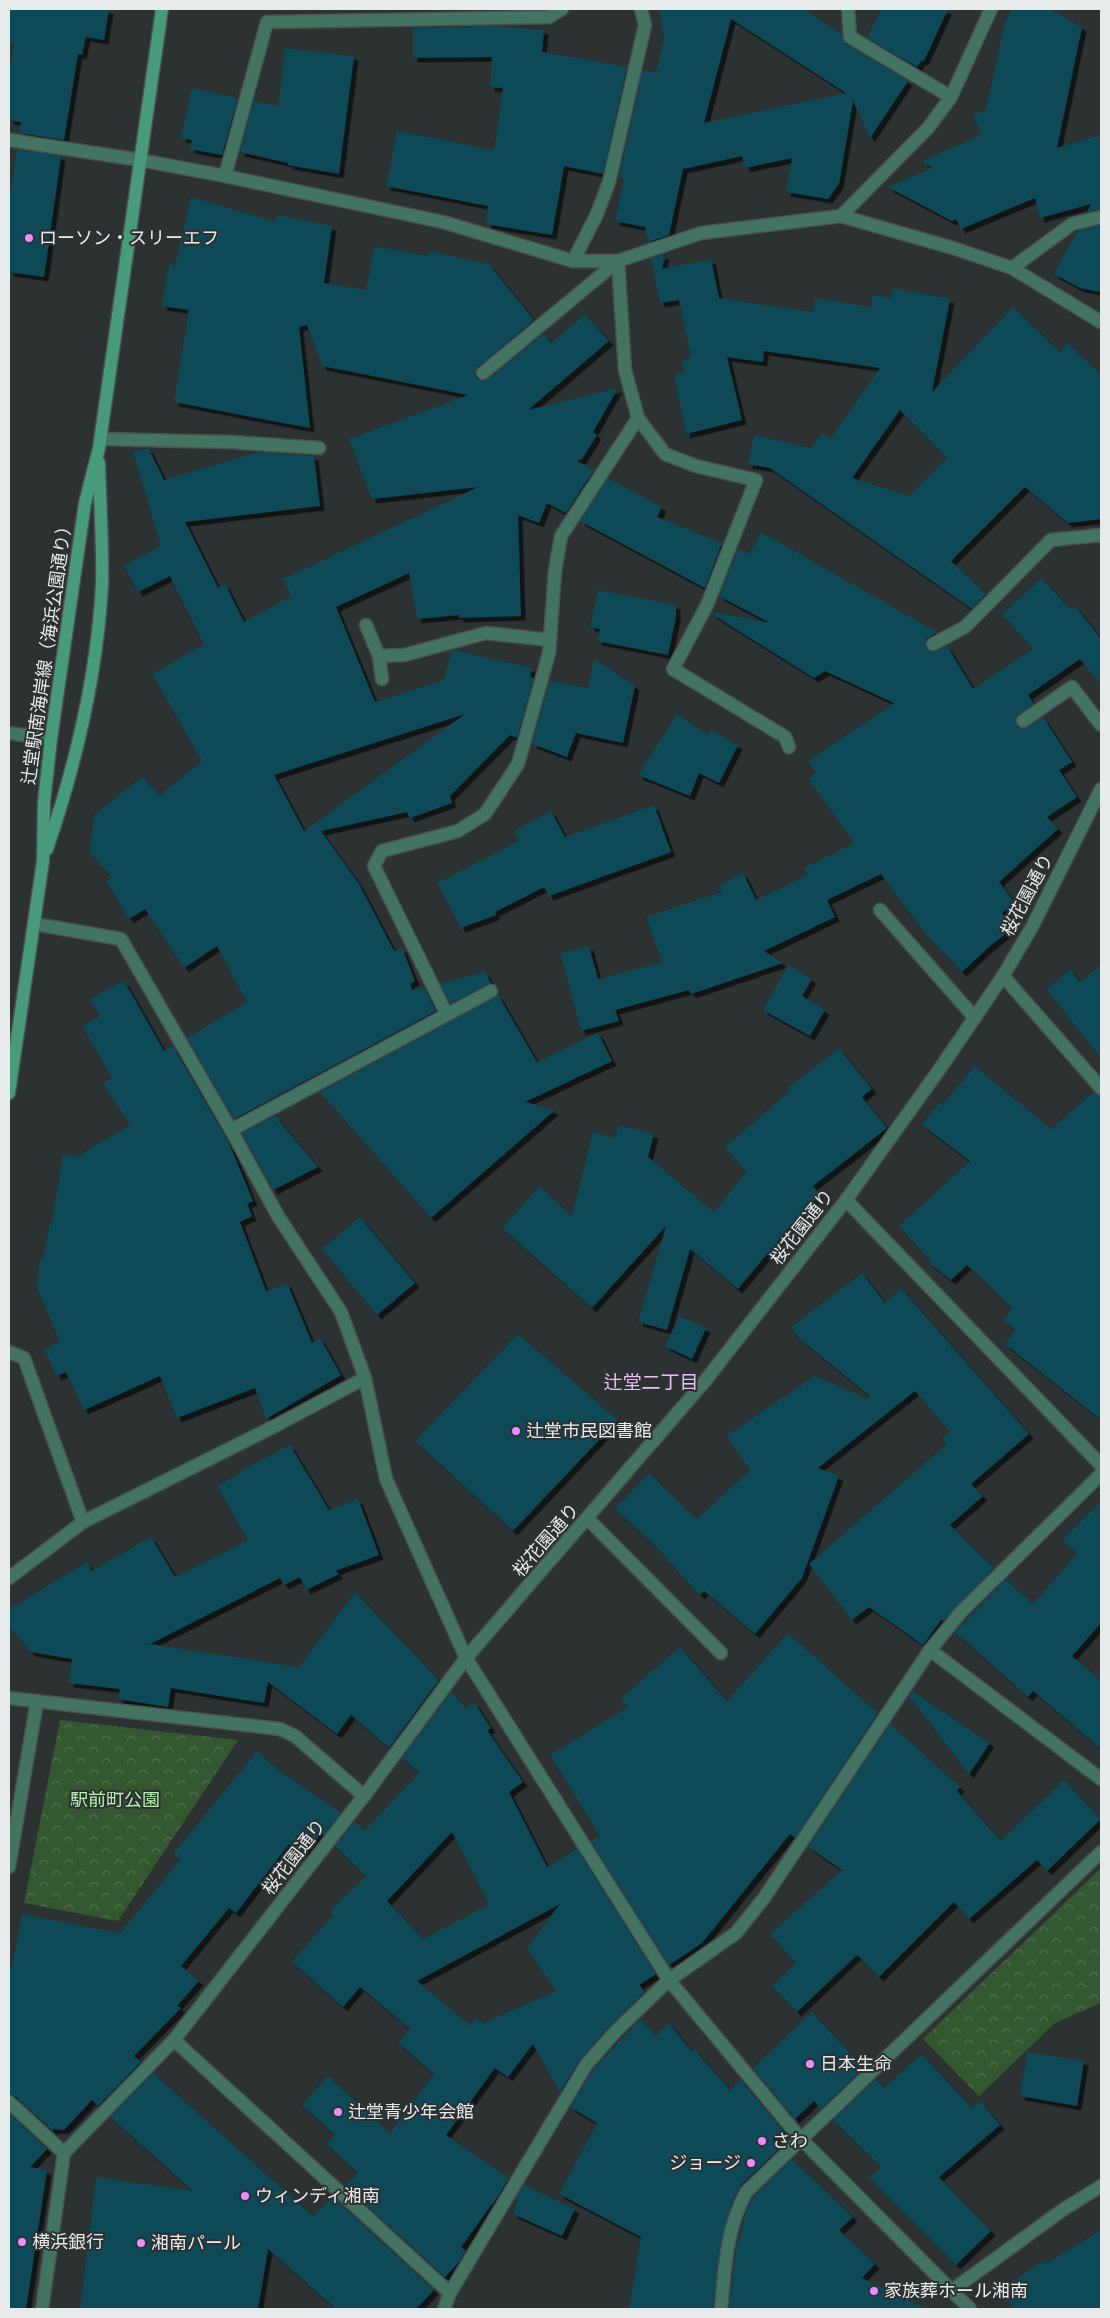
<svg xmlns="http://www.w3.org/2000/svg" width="1110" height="2318" font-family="'Golos Text','Noto Sans JP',sans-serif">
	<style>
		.park { fill: url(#park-crowns) }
		.building { fill: #0b4856; fill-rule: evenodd; filter: url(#shadow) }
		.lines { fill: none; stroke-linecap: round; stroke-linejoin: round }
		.lane-casing { stroke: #4a4f4f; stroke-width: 15 }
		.street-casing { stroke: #4a4f4f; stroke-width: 15 }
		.secondary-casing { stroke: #4a4f4f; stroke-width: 15 }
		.lane { stroke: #437461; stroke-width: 12 }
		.street { stroke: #437461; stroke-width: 12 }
		.secondary { stroke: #479a7c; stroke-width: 12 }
		.poi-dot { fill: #e88eff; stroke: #2c3131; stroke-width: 2 }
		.labels { text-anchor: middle; stroke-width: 4; stroke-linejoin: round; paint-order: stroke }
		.poi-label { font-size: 18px; fill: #e8ebeb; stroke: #2c3131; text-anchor: start }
		.street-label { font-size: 18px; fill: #e8ebeb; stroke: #2c3131 }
		.park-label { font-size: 18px; fill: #b5f0ae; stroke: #2c3131 }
		.neighbourhood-label { font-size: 19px; fill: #eebcfa; stroke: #2c3131 }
	</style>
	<defs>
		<pattern id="park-crowns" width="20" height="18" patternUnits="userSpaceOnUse" patternTransform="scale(1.25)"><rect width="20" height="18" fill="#335830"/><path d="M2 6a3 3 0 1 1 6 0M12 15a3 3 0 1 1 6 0" fill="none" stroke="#51704e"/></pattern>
		<filter id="shadow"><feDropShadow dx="4.5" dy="4.5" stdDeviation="0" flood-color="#0009"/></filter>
	</defs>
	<rect width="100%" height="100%" fill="#2c3131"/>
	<g class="park">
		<path d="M60 1720 238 1740 118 1921 24 1903Z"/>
		<path d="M1101 1868V2003L1055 2023 979 2096 923 2039Z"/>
	</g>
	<g class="building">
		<path d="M9 9H109L104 40 86 37 82 55 78 54 64 140 19 133 21 122 9 120V74L14 44 9 43Z"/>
		<path d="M659 9H803L842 34 846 44 908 81 870 138 853 101 839 184 828 199 786 192 792 158 745 168 742 156 683 169 669 235 648 242 645 227 615 221 624 178 619 177 643 70 656 73 664 38ZM731 19 846 93 704 123Z"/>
		<path d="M881 9H948L924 61 922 60 917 67 867 38Z"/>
		<path d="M1012 9H1049L1082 27 1057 148 1101 135V209L1087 212 1091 204 1040 218 1035 198 961 229 956 219 952 221 888 187 932 168 922 161 981 135 973 115 986 110 1004 25Z"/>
		<path d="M490 26 544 30 542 52 627 67 603 174 564 166 552 235 486 224 488 206 386 186 397 131 494 150 503 88 490 87 492 57 413 58V28Z"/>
		<path d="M285 48 354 56 339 174 288 165V163L240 152 254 101 278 106Z"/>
		<path d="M192 88 238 98 222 155 190 149 192 140 181 138Z"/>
		<path d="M17 149 61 156 44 277 9 272V203Z"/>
		<path d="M191 197 276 222 277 215 332 226 324 283 366 290 374 246 428 256 429 251 489 264 534 320 478 367 475 374 477 379 484 381 488 379 544 333 551 343 585 314 609 341 528 410 618 388 593 432 597 435 582 459 577 461 594 470 566 513 547 503 539 523 518 515 521 616 459 618V615L417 619 409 573 336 607 375 702 444 680 451 651 454 650 532 668 530 677 534 678 517 738 510 735 450 796 452 803 410 818 407 812 321 831 359 884 394 951 402 948 415 981 410 984 412 990 424 987 436 1011 234 1119 187 1038 247 1002 217 946 184 968 145 909 129 919 106 881 112 878 89 852 95 814 142 777 160 795 202 761 152 674 204 644 170 576 138 592 124 565 161 546 133 452 148 448 164 480 258 452 314 456 320 506 185 522 218 588 225 584 244 622 291 596 283 579 478 487 372 499 349 439 468 395 322 366 307 325 299 327 310 428 174 402 189 310 162 306 169 264 175 265ZM465 714 304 831 274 775Z"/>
		<path d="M1101 225V292L1080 288 1054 274 1077 231Z"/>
		<path d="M665 254 662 269 711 259 719 298 814 312 815 298 871 307 873 295 891 298 893 288 950 299 932 392 1013 307 1060 352 1067 343 1101 374V519L1068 523 1025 487 951 561 986 594 972 609 770 468 748 464 754 435 811 448 822 433 830 439 880 368 764 351 763 362 727 357 742 420 686 434 674 375 684 372 682 360 691 358 679 300 660 303 651 258ZM900 410 947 458 909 496 852 478Z"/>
		<path d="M608 478 662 507 657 517 722 543 705 588 580 521Z"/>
		<path d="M761 532 937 632 926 639V648L933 652 947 646 973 689 1033 649 1002 614 1042 578 1070 609 1075 606 1101 639V685L1080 659 1028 695 1034 704 1018 715 1015 722 1019 728 1024 729 1043 717 1072 762 1059 770 1077 797 1047 817 1058 829 999 882 1015 903 1002 913 1013 928 990 946 962 972 928 937 881 874 827 900 835 917 764 951 783 963 691 994 689 990 615 1010 619 1021 581 1031 560 953 589 946 598 979 662 962 646 917 722 892 719 885 743 873 756 900 807 875 804 868 854 843 808 778 816 773 808 761 894 703 825 671 814 678 712 614 713 612 770 623 719 596 738 549 749 554Z"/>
		<path d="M598 590 676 605V617L668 655 597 641 600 629 590 627Z"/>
		<path d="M594 659 635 686 623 743 576 733 567 757 532 744 550 681 588 688Z"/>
		<path d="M677 714 708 735 710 730 738 745 719 783 699 773 690 796 638 775Z"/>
		<path d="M654 805 671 852 549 896 544 887 495 912 496 915 461 928 437 883 519 841 514 831 551 811 565 837Z"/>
		<path d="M788 965 812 979 802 996 825 1010 810 1036 763 1010Z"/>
		<path d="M1101 965V1058L1046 989 1070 970 1080 982Z"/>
		<path d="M485 972 491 983 450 1004 440 983Z"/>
		<path d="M124 981 164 1051 173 1046 228 1141 253 1201 247 1204 252 1216 240 1222 266 1291 287 1283 312 1343 320 1338 341 1375 266 1419 255 1388 177 1418 160 1376 84 1410 66 1372 57 1376 44 1349 60 1341 37 1288 40 1258 43 1259 50 1222 52 1223 63 1155 76 1157 130 1125 103 1083 112 1078 82 1026 100 1016 90 999Z"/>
		<path d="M498 995 537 1062 598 1033 612 1061 525 1102 555 1110 431 1218 320 1092Z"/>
		<path d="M839 1048 872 1089 862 1097 887 1128 813 1186 819 1194 793 1227 791 1225 738 1289 690 1249 667 1330 638 1322 666 1226 592 1308 502 1228 540 1186 572 1216 593 1132 615 1138 618 1125 654 1134 648 1157 714 1212 746 1172 725 1147 790 1091 788 1088Z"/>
		<path d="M975 1066 1051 1129 1094 1092 1101 1096V1420L1005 1344 1015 1330 1003 1320 1012 1308 967 1265 951 1280 929 1263 931 1261 899 1226 970 1161 922 1125 940 1102 943 1104Z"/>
		<path d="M275 1116 318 1167 273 1190 242 1133Z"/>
		<path d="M360 1217 415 1283 377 1315 322 1249Z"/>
		<path d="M862 1273 885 1303 901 1288 1029 1434 971 1484 983 1496 950 1525 994 1568 943 1621 941 1620 923 1645 869 1607 852 1620 809 1564 947 1444 942 1438 950 1432 915 1391 818 1468 839 1476 802 1578 755 1634 704 1591 700 1595 652 1543 615 1509 649 1473 697 1519 750 1470 726 1436 815 1376 868 1399 870 1396 801 1340 791 1327Z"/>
		<path d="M679 1316 706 1328 692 1359 665 1346Z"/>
		<path d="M518 1334 618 1420 513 1531 415 1441Z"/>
		<path d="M290 1445 329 1510 358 1499 379 1555 335 1571 339 1574 306 1590 300 1577 284 1585 280 1578 150 1644 299 1667 355 1592 439 1680 389 1748 351 1715 337 1734 268 1682 264 1703 171 1688 168 1707 118 1699 120 1689 69 1683 72 1659 31 1652 9 1627V1609L87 1562 92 1571 151 1537 175 1577 248 1540 217 1486 241 1473 240 1471Z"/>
		<path d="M1101 1501V1623L1072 1656 1101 1681V1749L1033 1691 1028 1697 955 1632 1006 1579 1033 1604 1077 1554 1062 1540Z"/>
		<path d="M788 1633 878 1713 795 1838 790 1834 702 1943 669 1965 591 1841 600 1836 550 1755 628 1707 620 1699 680 1647 727 1701Z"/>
		<path d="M912 1691 990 1743 969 1774 909 1696Z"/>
		<path d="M451 1692 466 1708 474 1702 491 1728 487 1730 523 1782 509 1792 547 1867 577 1849 656 1974 639 1985 645 1992 609 2027 580 2060 560 2092 533 2044 508 2077 495 2068 446 2135 509 2178 493 2204H492L461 2247 466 2251 459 2262 445 2277 345 2186 358 2173 326 2144 335 2135 302 2105 328 2076 390 2133 434 2074 398 2043 410 2029 360 1987 343 2007 292 1962 333 1915 330 1911 366 1876 335 1846 354 1822 365 1830 419 1773 402 1758ZM452 1832 489 1904 423 1939 387 1901ZM560 1904 527 1948 556 1991 483 2023 476 2018 470 2025 417 1981Z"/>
		<path d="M890 1724 960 1787 957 1791 1001 1841 1064 1780 1101 1819 1047 1871 1037 1860 969 1919 954 1902 879 1977 857 1955 797 2012 772 1986 796 1963 770 1934 842 1870 808 1847Z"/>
		<path d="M257 1751 281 1772 341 1813 324 1835 321 1833 306 1855 289 1844 236 1913 229 1908 181 1966 199 1981 177 2006 181 2008 134 2056 141 2062 98 2106 92 2100 64 2130 53 2129V2131L15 2096 9 2094V1967H12L22 1914 120 1933 180 1860 173 1854Z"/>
		<path d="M812 2012 864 2068 821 2109 814 2101 795 2119 753 2068Z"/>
		<path d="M640 2019 656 2035 669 2023 692 2052 694 2049 730 2090 741 2080 783 2130 773 2140 781 2147 740 2186 732 2203 720 2247 713 2309H629L641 2237 559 2194 597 2123 570 2107 593 2070Z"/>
		<path d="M1027 2052 1084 2061 1077 2106 1020 2096Z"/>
		<path d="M922 2054 972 2108 980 2101 1000 2125 939 2177 991 2231 956 2265 869 2178 881 2167 833 2120 875 2079 884 2088Z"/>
		<path d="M153 2073 313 2216 333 2197 434 2290 416 2309H336L268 2249 258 2309H80L96 2177 193 2191 110 2117Z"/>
		<path d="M9 2113 47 2149 30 2167 47 2170 26 2309H9Z"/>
		<path d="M792 2159 853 2217 839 2230 875 2264 862 2278 927 2309H729L736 2250 747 2209 753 2197Z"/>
		<path d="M524 2185 575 2209 562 2236 513 2214 518 2197 514 2201Z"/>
		<path d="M1101 2230V2309H1014L1001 2290 1044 2260 1046 2264Z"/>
	</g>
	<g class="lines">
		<g class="lane-casing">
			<g id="lane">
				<path d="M848 9 850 37 951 97"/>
				<path d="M225 176 267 22 549 17 562 9"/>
				<path d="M1012 268 1072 224 1101 217"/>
				<path d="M483 373 618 261"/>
				<path d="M638 418 665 454 696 466 756 480 707 605 673 669 785 737 789 747"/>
				<path d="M100 439 230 442 319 448"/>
				<path d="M366 625 379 656"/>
				<path d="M933 644 965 627 1051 540 1101 535"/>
				<path d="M382 679 379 656 404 655 486 633 550 640"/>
				<path d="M1023 721 1072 687 1101 725"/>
				<path d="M880 910 975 1018"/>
				<path d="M9 1352 24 1358 83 1522"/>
				<path d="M588 1519 721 1653"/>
				<path d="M9 1867 37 1701"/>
			</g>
		</g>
		<g class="street-casing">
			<g id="street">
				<path d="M9 140 140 160 225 176 443 222 573 261H618L701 233 841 216 953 248 1012 268 1101 322"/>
				<path d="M841 216 928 128 951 97 991 9"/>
				<path d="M573 261 597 214 609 182 645 25 641 9"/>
				<path d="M9 733 51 739"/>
				<path d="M35 924 121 939 231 1130 278 1216 341 1312 365 1378 386 1479 466 1658 669 1980 800 2138 970 2309"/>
				<path d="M1003 976 1101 1088"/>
				<path d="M446 1013 374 866 382 851 458 831 485 814 518 764 549 653 555 571 561 536 638 418 625 370 618 261"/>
				<path d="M231 1130 491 991"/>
				<path d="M846 1200 1101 1465"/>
				<path d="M9 1578 83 1522 275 1426 365 1378"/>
				<path d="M930 1650 1101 1779"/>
				<path d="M9 1698 280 1729 295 1736 364 1796"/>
				<path d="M174 2040 450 2293"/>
				<path d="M9 2102 64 2153"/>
				<path d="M951 2291 1064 2209 1101 2186"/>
				<path d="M42 2309 64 2153 174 2040 364 1796 466 1658 705 1381 846 1200 939 1070 1003 976 1032 927 1101 789"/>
				<path d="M444 2309 450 2293 586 2065 615 2032 669 1980 736 1933 764 1898 930 1650 961 1612 1101 1474"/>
				<path d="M721 2309C725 2267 726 2230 746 2192L1101 1852"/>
			</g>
		</g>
		<g class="secondary-casing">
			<g id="secondary">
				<path d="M47 849C76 764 97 675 102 585 103 545 100 504 99 463"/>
				<path d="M9 1093 43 861 44 802 51 739 85 503 99 448 162 9"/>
			</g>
		</g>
		<use href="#lane" class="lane"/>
		<use href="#street" class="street"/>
		<use href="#secondary" class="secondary"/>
	</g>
	<g class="poi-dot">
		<circle cx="29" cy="238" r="5"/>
		<circle cx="516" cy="1431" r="5"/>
		<circle cx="810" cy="2064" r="5"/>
		<circle cx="338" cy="2112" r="5"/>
		<circle cx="762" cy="2141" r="5"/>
		<circle cx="751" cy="2163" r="5"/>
		<circle cx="245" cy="2196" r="5"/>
		<circle cx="22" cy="2242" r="5"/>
		<circle cx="141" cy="2243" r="5"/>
		<circle cx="874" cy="2291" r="5"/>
	</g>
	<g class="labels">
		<g class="poi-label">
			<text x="39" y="244">ローソン・スリーエフ</text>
			<text x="526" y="1437">辻堂市民図書館</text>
			<text x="820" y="2070">日本生命</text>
			<text x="348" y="2118">辻堂青少年会館</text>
			<text x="772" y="2147">さわ</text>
			<text x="741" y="2169" text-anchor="end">ジョージ</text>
			<text x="255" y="2202">ウィンディ湘南</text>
			<text x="32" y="2248">横浜銀行</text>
			<text x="151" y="2249">湘南パール</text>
			<text x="884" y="2297">家族葬ホール湘南</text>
		</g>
		<g class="street-label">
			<text transform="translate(47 651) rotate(-82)" y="6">辻堂駅南海岸線（海浜公園通り）</text>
			<text transform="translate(1027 895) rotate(-62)" y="6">桜花園通り</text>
			<text transform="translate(802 1227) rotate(-52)" y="6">桜花園通り</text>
			<text transform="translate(546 1540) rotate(-49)" y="6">桜花園通り</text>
			<text transform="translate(294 1857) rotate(-52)" y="6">桜花園通り</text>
		</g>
		<g class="park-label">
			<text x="115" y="1806">駅前町公園</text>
		</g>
		<g class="neighbourhood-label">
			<text x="651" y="1389">辻堂二丁目</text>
		</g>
	</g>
	<rect width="1110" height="2318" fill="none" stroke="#e8ebeb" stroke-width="20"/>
</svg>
